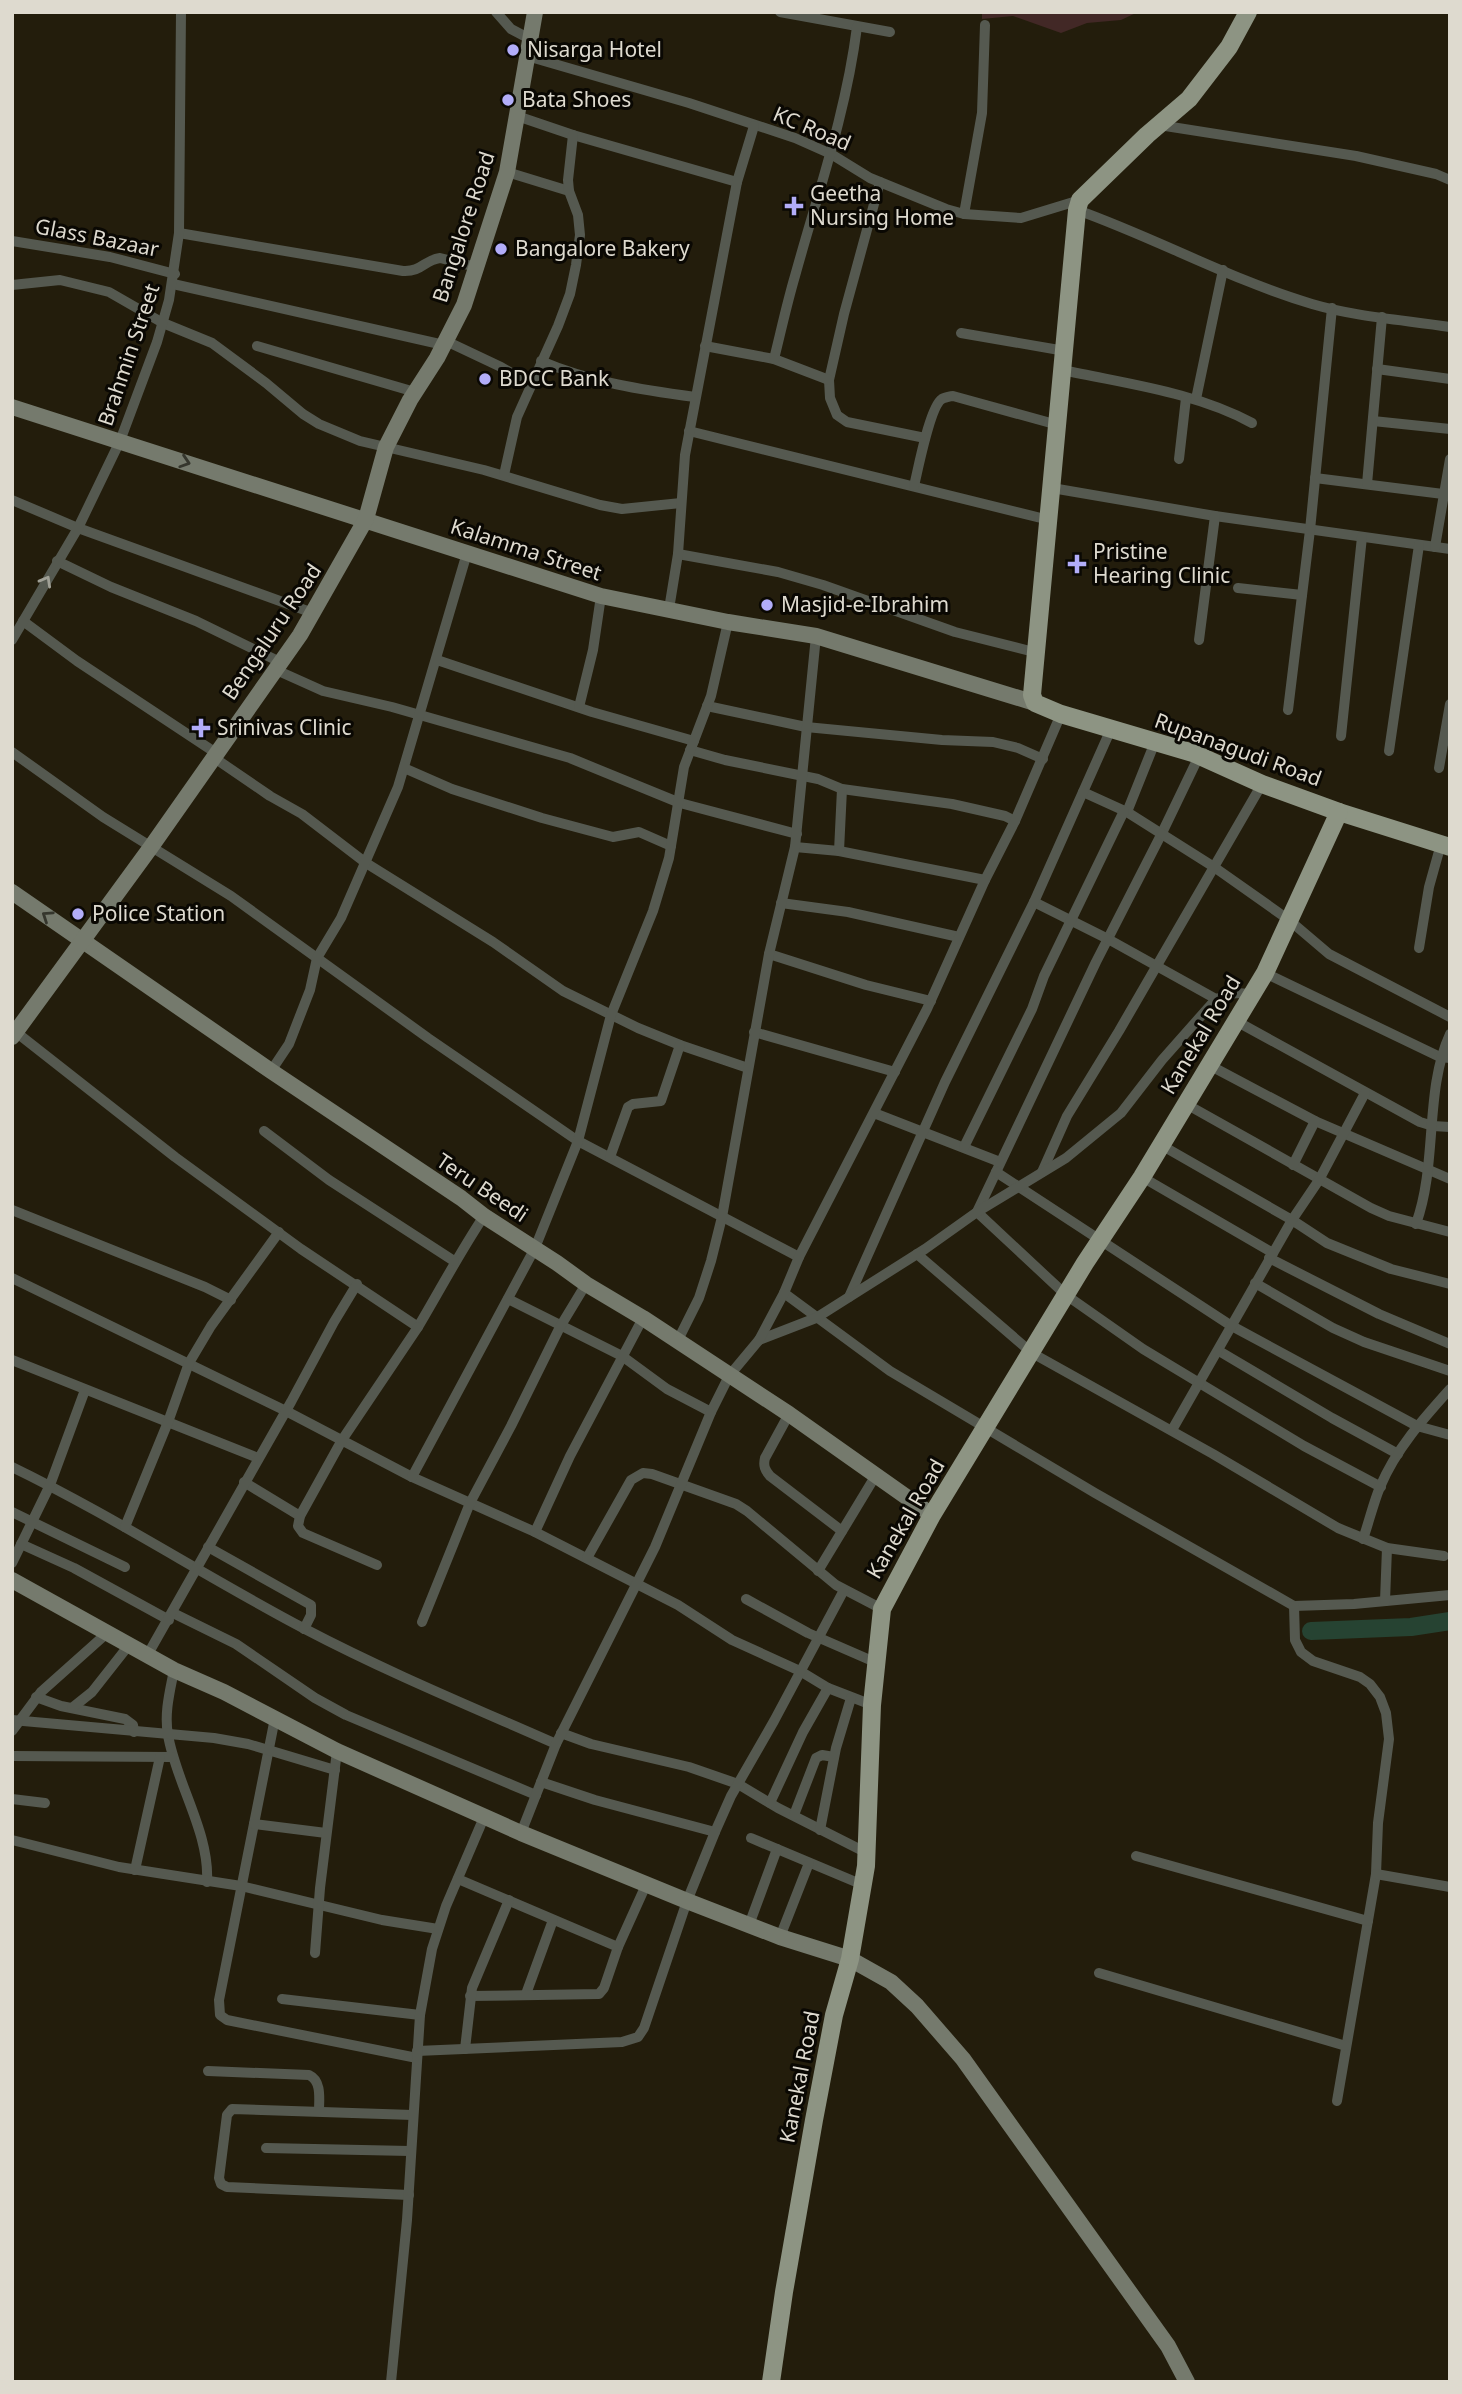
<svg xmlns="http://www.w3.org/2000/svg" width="1462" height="2394" font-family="'Noto Sans',sans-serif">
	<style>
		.green { fill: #422826 }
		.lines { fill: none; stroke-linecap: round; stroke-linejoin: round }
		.river { stroke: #264332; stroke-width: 18 }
		.street { stroke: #555950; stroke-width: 10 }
		.secondary { stroke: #757a6d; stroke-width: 16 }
		.primary { stroke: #8d9483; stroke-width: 18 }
		.oneway { stroke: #35362d }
		.oneway2 { stroke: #a0a096 }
		.poi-dot { fill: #b2adf9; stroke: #0a0803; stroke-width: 2.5 }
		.labels { text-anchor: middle; stroke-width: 6; stroke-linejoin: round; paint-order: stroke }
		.poi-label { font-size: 21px; fill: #dedacf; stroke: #0a0803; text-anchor: start }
		.street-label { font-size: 21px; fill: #dedacf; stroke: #0a0803 }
	</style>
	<rect width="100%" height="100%" fill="#231d0c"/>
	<path class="green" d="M982 12H1138L1121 20 1087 23 1061 33 1013 16 982 19Z"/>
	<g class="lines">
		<path class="river" d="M1311 1631 1411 1627 1450 1621"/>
		<g class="street">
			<path d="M496 12 511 29 530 39"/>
			<path d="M780 12 890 32"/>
			<path d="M527 56 689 103 795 138 831 154 870 178 946 209 964 214 1021 218 1080 200"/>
			<path d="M517 116 573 135 737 182"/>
			<path d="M1159 125 1356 156 1436 174 1450 180"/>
			<path d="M507 172 569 191"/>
			<path d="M880 182 844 314 829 380 830 398 837 415 847 422 925 438"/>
			<path d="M1077 210C1156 238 1231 280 1312 304 1356 317 1405 320 1450 327"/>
			<path d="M964 214 982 113 985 25"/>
			<path d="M179 233 403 271C422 272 424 260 440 258L476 267"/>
			<path d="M12 241 110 257 175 274"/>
			<path d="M173 284 444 345"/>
			<path d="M12 285 60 280 109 292 163 323 212 343 266 383 303 414 319 424 360 441 484 470 600 505 622 509 681 503"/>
			<path d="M961 333 1065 351"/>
			<path d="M446 341 501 367 530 384"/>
			<path d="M257 346 415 392"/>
			<path d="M705 346 774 359 829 380"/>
			<path d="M774 359C781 331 787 303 795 276 818 193 846 113 857 27"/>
			<path d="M541 361C590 382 642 390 695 397"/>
			<path d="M1377 369 1450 379"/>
			<path d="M1063 370C1126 384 1195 392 1252 423"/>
			<path d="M1196 399 1223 270"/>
			<path d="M1373 421 1450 429"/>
			<path d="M689 431 1049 520"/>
			<path d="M1179 459 1186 398"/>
			<path d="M504 475 517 417 558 326 570 294 576 265 580 235 578 215 569 191 568 180 573 135"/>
			<path d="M1315 478 1443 494"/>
			<path d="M1367 484 1382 317"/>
			<path d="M914 486C918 470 930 406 942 399 943 398 951 396 953 396L1058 425"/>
			<path d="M1052 488 1215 516 1450 549"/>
			<path d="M12 500 78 528 313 613"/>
			<path d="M1435 547 1450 459"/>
			<path d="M678 554 778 572 823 585 955 632 1034 652"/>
			<path d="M57 561 111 587 196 621 280 662"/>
			<path d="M1238 588 1302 595"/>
			<path d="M669 609 678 554 685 455 737 182 754 126"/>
			<path d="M23 621 77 661 216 753"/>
			<path d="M12 640 78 528 120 441 157 342 169 300 179 233 181 12"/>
			<path d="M1199 640 1215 516"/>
			<path d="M437 660 592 712 694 741"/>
			<path d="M274 669 323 691 392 707 570 758 680 803 797 834"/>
			<path d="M707 706 806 727 942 740 993 742 1018 748 1043 759"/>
			<path d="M579 707 593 650 601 596"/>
			<path d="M1288 710 1310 530 1332 308"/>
			<path d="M1341 736 1362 537"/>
			<path d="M690 750 725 760 818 779 842 789 952 804 1005 816 1015 821"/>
			<path d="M1389 751 1419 545"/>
			<path d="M12 752 103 817 231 896 428 1038 578 1141 799 1257"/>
			<path d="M1199 756 1162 833 1096 962 977 1212 1066 1295 1143 1349 1304 1446 1381 1487"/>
			<path d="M213 757 270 796 302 814 366 863 493 942 563 991 638 1028 680 1045 748 1068"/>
			<path d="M404 768 452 789 542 818 613 837 639 832 671 846"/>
			<path d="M1439 768 1450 704"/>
			<path d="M1083 792 1127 812 1214 867 1289 920 1329 954 1450 1017"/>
			<path d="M1127 812 1155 742"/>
			<path d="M795 847 839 851 985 880"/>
			<path d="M839 851 842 789"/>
			<path d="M1034 902 1108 939 1216 999"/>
			<path d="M781 903 848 912 959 937"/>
			<path d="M1419 948 1429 887 1441 844"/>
			<path d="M769 954 866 985 931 1001"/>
			<path d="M1265 973 1440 1057 1450 1058"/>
			<path d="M1236 1021 1420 1122 1433 1126 1450 1127"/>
			<path d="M12 1029 175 1157 301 1249 418 1327C440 1290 460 1252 484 1216"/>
			<path d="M754 1032 895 1072"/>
			<path d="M1209 1065 1315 1121 1450 1179"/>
			<path d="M271 1071 289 1044 310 990 317 958 341 918 398 787 467 553"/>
			<path d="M1186 1104 1371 1208 1389 1216 1450 1232"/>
			<path d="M874 1113 1000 1162"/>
			<path d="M264 1131 329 1180 454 1261"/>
			<path d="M1161 1145 1292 1220 1327 1243 1391 1269 1450 1284"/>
			<path d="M964 1147 1032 1009 1044 976 1124 811"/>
			<path d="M610 1157 628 1107 633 1104 661 1101 680 1045"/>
			<path d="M1293 1165 1315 1121"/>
			<path d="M996 1172 1230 1325 1417 1426 1450 1435"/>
			<path d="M1042 1172 1067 1116 1119 1031 1262 784"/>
			<path d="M1142 1177 1273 1253"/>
			<path d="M12 1210 205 1287 231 1300"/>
			<path d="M1416 1224C1438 1163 1424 1091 1450 1034"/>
			<path d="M917 1254 1032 1353 1213 1454 1338 1528 1387 1548 1444 1556"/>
			<path d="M1269 1258 1379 1314 1450 1344"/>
			<path d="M12 1278 286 1411 412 1477 535 1532 678 1605 732 1640 800 1671 828 1688 872 1705"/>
			<path d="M1255 1283 1333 1328 1364 1342 1450 1371"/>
			<path d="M784 1293 890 1371 1095 1493 1294 1606 1354 1604 1450 1595"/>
			<path d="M849 1297 945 1082 1034 902 1111 729"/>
			<path d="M508 1299 622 1356 667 1389 711 1412"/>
			<path d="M678 1340 699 1298 711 1261 722 1217 769 954 795 847 816 636"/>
			<path d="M759 1340 816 1318 925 1249 977 1212 1066 1158 1121 1113 1162 1060 1216 999 1236 993 1251 994"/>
			<path d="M1219 1351 1332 1418 1398 1454"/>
			<path d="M12 1360 258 1458"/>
			<path d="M789 1414 765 1458C763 1466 765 1470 770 1476L842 1531"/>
			<path d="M1172 1430 1292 1220 1319 1180 1365 1093"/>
			<path d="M12 1467C113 1516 206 1577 305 1629 387 1672 472 1707 556 1744"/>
			<path d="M412 1477 535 1248 578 1141 611 1015 653 911 669 858 684 767 711 696 728 622"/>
			<path d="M244 1482 300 1516"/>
			<path d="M12 1512 125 1567"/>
			<path d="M125 1527 168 1422 189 1363 211 1326 279 1232"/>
			<path d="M535 1532 570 1456 643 1318"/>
			<path d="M1363 1539C1369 1522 1373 1504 1380 1487 1396 1449 1423 1419 1450 1389"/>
			<path d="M21 1544 74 1568 169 1620"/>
			<path d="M208 1547 311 1605V1615L304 1629"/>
			<path d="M587 1558 631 1480 643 1473 652 1474 736 1504 747 1511 836 1585 882 1609"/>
			<path d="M12 1563 50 1485 85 1390"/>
			<path d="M377 1565 303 1533 298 1526 300 1516 342 1440 418 1327"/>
			<path d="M818 1571 876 1475"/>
			<path d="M746 1599 808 1633 877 1663"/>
			<path d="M1385 1601 1387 1548"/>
			<path d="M1294 1606 1295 1640 1301 1652 1313 1661 1360 1677 1370 1684 1380 1697 1386 1713 1389 1739 1378 1823 1376 1874 1337 2101"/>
			<path d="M173 1613 236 1644 315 1698 346 1715 536 1795"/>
			<path d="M422 1622 470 1503 511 1426 560 1327 586 1284"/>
			<path d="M148 1654 291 1402 334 1322 357 1284"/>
			<path d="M174 1670C170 1691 164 1713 168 1735 176 1783 210 1833 207 1882"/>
			<path d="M36 1697 61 1706 125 1719 133 1725 134 1732"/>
			<path d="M72 1708 92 1692 129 1645"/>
			<path d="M275 1718 219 2000 220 2015 227 2020 417 2058"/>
			<path d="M12 1720 214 1738 248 1744 335 1770"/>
			<path d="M12 1731 41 1692 106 1634"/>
			<path d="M561 1733 591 1744 689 1767 738 1784 778 1808 867 1853"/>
			<path d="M12 1756 172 1757"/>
			<path d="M541 1782 595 1800 715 1832"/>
			<path d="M12 1799 45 1803"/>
			<path d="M770 1803 803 1732 828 1688"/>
			<path d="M794 1815 816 1758 822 1755 834 1757"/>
			<path d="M254 1824 326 1833"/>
			<path d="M820 1830 836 1748 851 1698"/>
			<path d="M521 1833 556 1744 655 1547 711 1412 729 1376 759 1340 784 1293 799 1257 927 1009 985 880 1015 821 1061 714"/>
			<path d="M751 1838 863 1885"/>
			<path d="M12 1840 119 1867 241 1886 382 1920 438 1929"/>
			<path d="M1136 1856 1368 1921"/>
			<path d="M135 1870 160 1757"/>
			<path d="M1376 1874 1450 1887"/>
			<path d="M458 1879 618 1947"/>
			<path d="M749 1925 777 1849"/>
			<path d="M780 1937 809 1863"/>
			<path d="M315 1953 320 1888 337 1751"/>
			<path d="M1099 1973 1346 2046"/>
			<path d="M526 1994 553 1920"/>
			<path d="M470 1996 599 1994 604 1988 618 1947 646 1885"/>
			<path d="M282 1999 420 2015"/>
			<path d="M465 2049 472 1988 509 1900"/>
			<path d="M417 2051 622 2042 638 2037 644 2028 687 1901 715 1832 731 1796 774 1721 844 1590"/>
			<path d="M208 2071 309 2075C322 2081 319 2099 319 2111"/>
			<path d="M266 2148 410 2151"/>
			<path d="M409 2195 227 2187 221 2184 219 2178 227 2115 232 2109 413 2115"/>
			<path d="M391 2382 407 2220 420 2015 432 1949 446 1906 485 1815"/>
		</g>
		<g class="secondary">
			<path d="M12 407 601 596 728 622 816 636 1035 703"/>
			<path d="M12 892 271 1071 461 1198 484 1216 557 1263 586 1284 643 1318 789 1414 932 1515"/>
			<path d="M12 1037 151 847 300 635 366 519 386 447 410 400 437 358 464 305 507 172 535 12"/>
			<path d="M12 1580 174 1670 224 1692 337 1751 521 1833 687 1901 780 1937 850 1959 891 1982 917 2006 963 2059 1168 2346 1187 2382"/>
		</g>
		<g class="primary">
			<path d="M1248 12 1229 47 1189 99 1147 135 1080 200 1077 210 1032 695 1035 703 1061 714 1193 753 1262 784 1339 812 1450 847"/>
			<path d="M771 2382 784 2292 814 2120 834 2015 850 1959 866 1866 872 1705 882 1609 932 1515 1085 1263 1142 1177 1265 973 1339 812"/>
		</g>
	</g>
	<defs><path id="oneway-chevron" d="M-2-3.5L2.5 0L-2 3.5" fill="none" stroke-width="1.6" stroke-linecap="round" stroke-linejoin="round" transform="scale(1.75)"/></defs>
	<g class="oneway">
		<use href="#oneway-chevron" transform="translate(185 462) rotate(18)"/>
		<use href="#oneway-chevron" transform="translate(47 916) rotate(-146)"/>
	</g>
	<use class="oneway2" href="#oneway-chevron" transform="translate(46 581) rotate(-61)"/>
	<g class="poi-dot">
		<circle cx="513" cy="50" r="7"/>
		<circle cx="508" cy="100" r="7"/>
		<path d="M790.5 195.5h7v7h7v7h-7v7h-7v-7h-7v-7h7z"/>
		<circle cx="501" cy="249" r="7"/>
		<circle cx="485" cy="379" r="7"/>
		<path d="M1073.5 553.5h7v7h7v7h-7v7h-7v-7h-7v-7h7z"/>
		<circle cx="767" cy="605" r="7"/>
		<path d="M197.5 717.5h7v7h7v7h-7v7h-7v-7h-7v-7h7z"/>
		<circle cx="78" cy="914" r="7"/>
	</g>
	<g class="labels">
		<g class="poi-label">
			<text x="527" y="57">Nisarga Hotel</text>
			<text x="522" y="107">Bata Shoes</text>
			<text x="810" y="201">Geetha<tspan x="810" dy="24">Nursing Home</tspan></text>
			<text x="515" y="256">Bangalore Bakery</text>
			<text x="499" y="386">BDCC Bank</text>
			<text x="1093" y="559">Pristine<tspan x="1093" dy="24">Hearing Clinic</tspan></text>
			<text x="781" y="612">Masjid-e-Ibrahim</text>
			<text x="217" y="735">Srinivas Clinic</text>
			<text x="92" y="921">Police Station</text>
		</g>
		<g class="street-label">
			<text transform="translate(812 129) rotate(23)" y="7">KC Road</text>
			<text transform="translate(464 227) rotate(-72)" y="7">Bangalore Road</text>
			<text transform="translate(97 238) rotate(11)" y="7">Glass Bazaar</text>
			<text transform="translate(129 355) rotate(-71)" y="7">Brahmin Street</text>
			<text transform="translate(526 550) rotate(18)" y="7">Kalamma Street</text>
			<text transform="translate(272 632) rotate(-56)" y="7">Bengaluru Road</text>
			<text transform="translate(1238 750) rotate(20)" y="7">Rupanagudi Road</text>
			<text transform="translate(1201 1035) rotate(-59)" y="7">Kanekal Road</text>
			<text transform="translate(482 1188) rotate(34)" y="7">Teru Beedi</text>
			<text transform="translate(906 1519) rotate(-60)" y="7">Kanekal Road</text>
			<text transform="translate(800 2077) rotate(-79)" y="7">Kanekal Road</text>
		</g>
	</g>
	<rect width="1462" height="2394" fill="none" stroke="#dedacf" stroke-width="28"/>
</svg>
